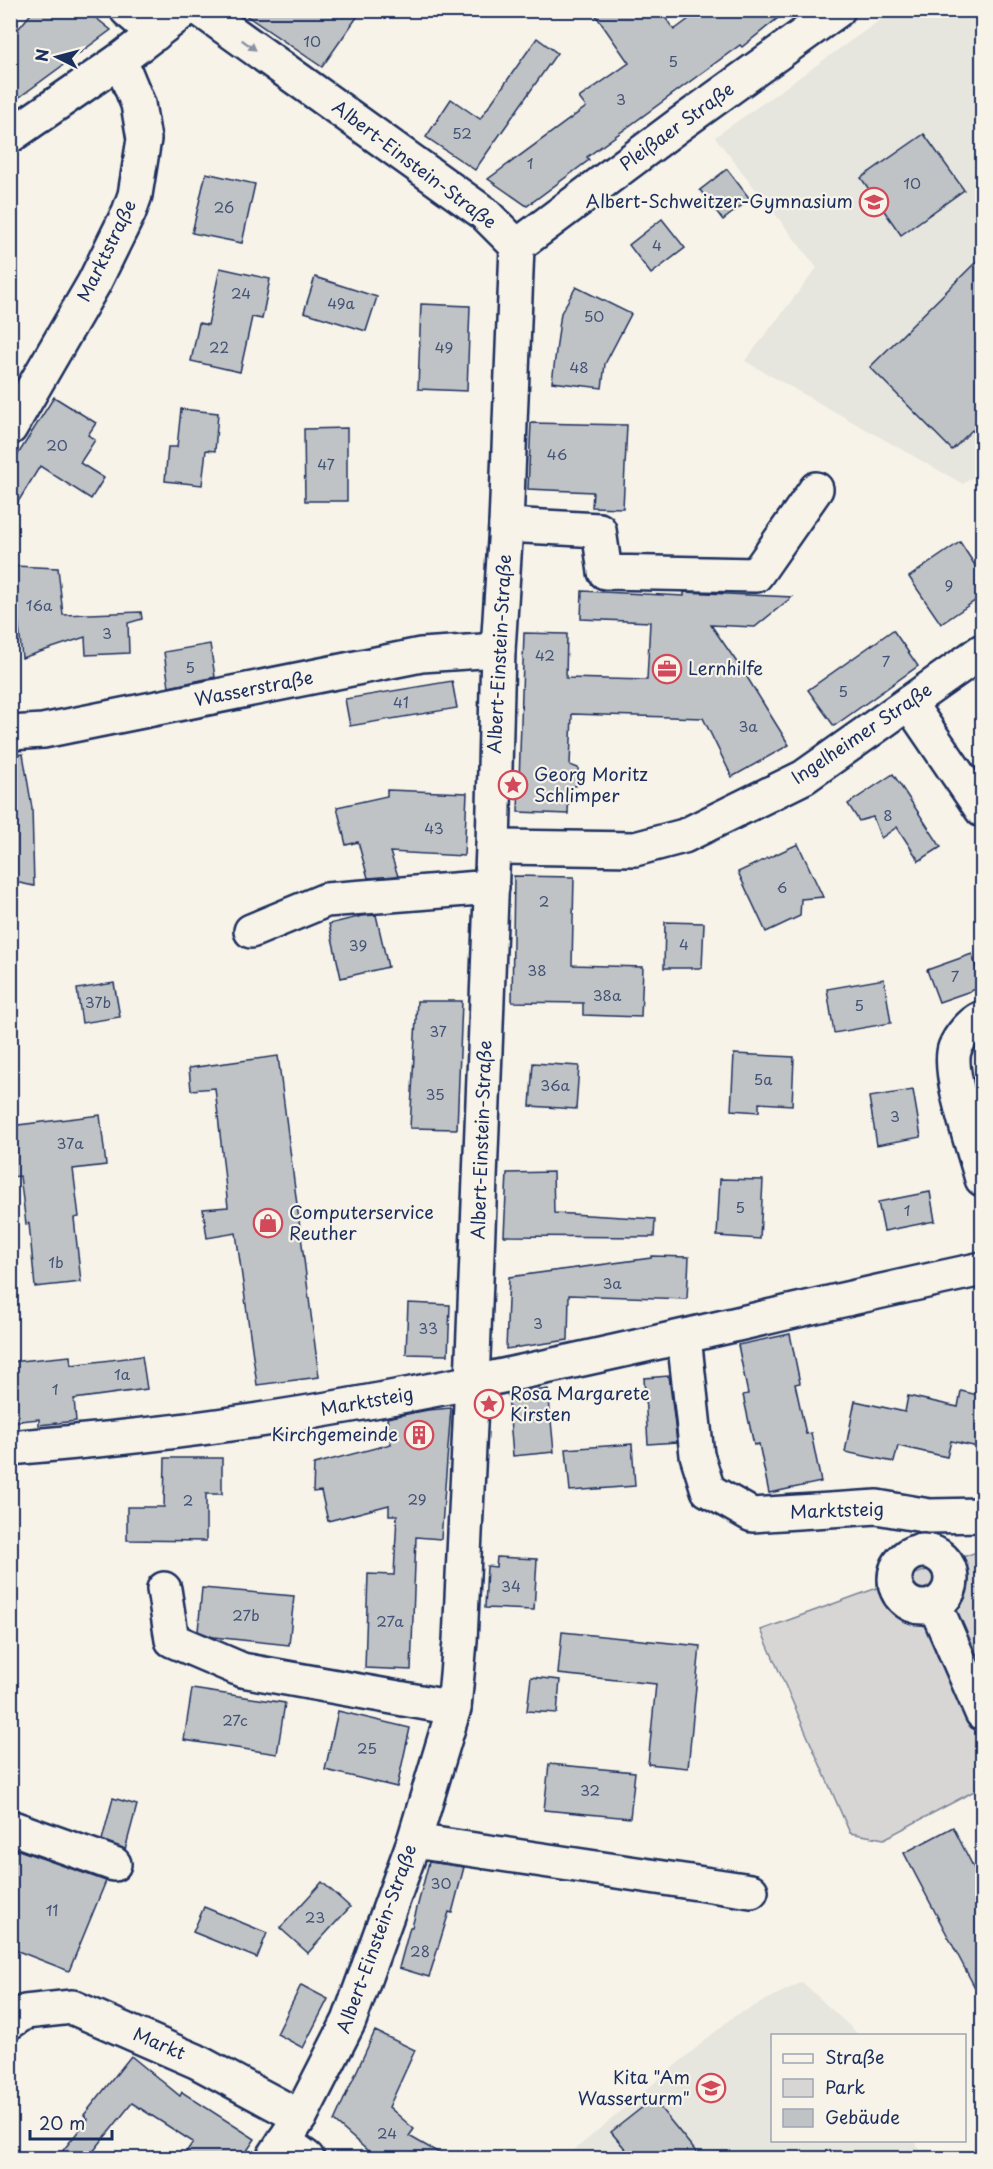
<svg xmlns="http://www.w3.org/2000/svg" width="993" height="2169" font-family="'Playpen Sans',sans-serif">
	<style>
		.built { fill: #e6e5de }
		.green { fill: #d7d6d4; stroke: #798299; stroke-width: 1.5 }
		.building { fill: #c0c3c5; stroke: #1b2f5e; stroke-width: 1.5 }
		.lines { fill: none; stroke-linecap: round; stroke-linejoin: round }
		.minor-casing { stroke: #1b2f5e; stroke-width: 38 }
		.minor { stroke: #f7f3e8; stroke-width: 33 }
		.oneway { fill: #8991a3 }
		.labels { text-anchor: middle; stroke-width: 4.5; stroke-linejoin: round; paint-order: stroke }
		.number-label { font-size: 15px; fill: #445478 }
		.street-label { font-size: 18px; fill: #1b2f5e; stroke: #f7f3e8 }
		.poi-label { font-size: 18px; fill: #1b2f5e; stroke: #f7f3e8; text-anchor: start }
	</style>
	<rect width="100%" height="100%" fill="#f7f3e8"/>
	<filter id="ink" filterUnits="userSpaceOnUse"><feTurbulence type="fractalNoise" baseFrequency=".0167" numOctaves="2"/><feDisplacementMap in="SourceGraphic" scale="12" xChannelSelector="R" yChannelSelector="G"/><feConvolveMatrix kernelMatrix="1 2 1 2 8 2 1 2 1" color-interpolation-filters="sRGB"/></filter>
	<g filter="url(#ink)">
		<g class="built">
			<path d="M893 11H982V471L963 484 745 361 817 268 715 137Z"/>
			<path d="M802 1982 859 2035 772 2036V2140L915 2141 924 2158H565L733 2017Z"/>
		</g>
		<path class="green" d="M982 1550V1787L884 1839 850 1833 761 1630Z"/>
		<g class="building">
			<path d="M34 10H86L111 30 10 104V39Z"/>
			<path d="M238 10H362L322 67Z"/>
			<path d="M592 10H660L674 30 701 10H788L742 47 740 45 587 157 589 160 527 206 488 179 586 107 579 98 629 63Z"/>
			<path d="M537 38 557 53 475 170 426 137 451 99 480 119Z"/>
			<path d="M924 134 964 190 901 235 861 178Z"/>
			<path d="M727 169 750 199 723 220 700 190Z"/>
			<path d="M206 173 255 184 242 243 192 233Z"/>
			<path d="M662 219 685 248 651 274 629 245Z"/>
			<path d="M982 256V441L972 430 952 450 870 367Z"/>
			<path d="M220 268 270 279 262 319 252 317 240 372 191 361 199 323 208 325Z"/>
			<path d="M315 277 377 297 366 331 304 312Z"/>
			<path d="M576 287 631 314 605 364 602 388 552 382 561 313Z"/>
			<path d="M421 304 470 306 467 391 418 389Z"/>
			<path d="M54 397 96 423 88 435 95 440 80 463 104 478 91 499 40 466 10 515V467Z"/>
			<path d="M181 409 218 413 215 451 206 450 202 485 165 481 168 447H177Z"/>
			<path d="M531 423 627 425 623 508 592 507 593 492 528 489Z"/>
			<path d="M347 428V501H305L304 429Z"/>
			<path d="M960 542 982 576V596L941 624 909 577Z"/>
			<path d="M13 566 58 568 63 615 141 612 142 619 128 623 129 653 86 655 85 637 22 658Z"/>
			<path d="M582 591 684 596V592L792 597 755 627 711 625 747 677 789 745 732 777 703 718 572 714 570 765 578 768V785L569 788 568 814 518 812 524 633 567 634 566 678 647 680 650 622 581 619Z"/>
			<path d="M893 630 918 666 834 726 808 690Z"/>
			<path d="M210 644 215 677 169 687 164 652Z"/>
			<path d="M452 681 457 708 350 726 345 699Z"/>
			<path d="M23 754 32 808 34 886 10 881V755Z"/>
			<path d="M893 774 941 847 919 861 897 827 881 838 873 817 859 821 848 804Z"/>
			<path d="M387 790 467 793 464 856 390 852 398 876 368 878 358 842 346 845 337 807 387 796Z"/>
			<path d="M798 844 823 897 801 899 800 916 766 932 738 872Z"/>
			<path d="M514 876 574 877 572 965 643 967 641 1017 583 1015V1003L512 1002Z"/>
			<path d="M376 915 388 967 341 978 329 924 362 916Z"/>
			<path d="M665 922 704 923 702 968H664Z"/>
			<path d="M972 954 982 987 939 1002 927 970Z"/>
			<path d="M884 979 891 1023 834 1033 827 989Z"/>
			<path d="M114 983 120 1017 82 1023 77 989Z"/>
			<path d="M417 1001H462L457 1129 410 1128Z"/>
			<path d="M734 1054 794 1057 792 1105 759 1103V1112L731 1110Z"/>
			<path d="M278 1056 319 1377 257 1385 236 1233 207 1238 203 1209 228 1207 215 1088 191 1090 189 1068Z"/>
			<path d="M533 1063 579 1066 576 1109 530 1106Z"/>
			<path d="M913 1090 921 1137 877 1145 869 1097Z"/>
			<path d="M100 1115 106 1165 73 1169 79 1217 74 1218 81 1282 35 1287 29 1223 26 1224 20 1176 10 1177V1126Z"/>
			<path d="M553 1172 554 1213 655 1219 654 1237 504 1236 507 1173Z"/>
			<path d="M720 1179 763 1180 760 1239 717 1236Z"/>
			<path d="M930 1192 935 1221 884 1231 878 1202Z"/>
			<path d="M651 1256 689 1257 687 1299 569 1295 568 1340 506 1349 509 1277 651 1258Z"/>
			<path d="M408 1303 450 1305 448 1355 406 1354Z"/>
			<path d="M790 1334 800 1383 795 1384 806 1434 811 1433 821 1482 769 1493 759 1444 754 1445 743 1395 748 1394 738 1345Z"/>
			<path d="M70 1356 71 1365 142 1356 147 1389 74 1399 76 1421 39 1425V1419L10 1422V1362Z"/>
			<path d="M669 1376 677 1442 648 1444 644 1378Z"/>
			<path d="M548 1389 554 1452 513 1456 508 1394Z"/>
			<path d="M961 1391 982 1396V1448L951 1441 947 1457 898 1446 894 1462 845 1452 855 1401 905 1412 908 1396 958 1407Z"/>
			<path d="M451 1408 441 1539 416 1537 411 1670 365 1668 368 1574 394 1575 397 1515H389V1505L328 1521 321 1491 313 1492 314 1464 391 1444 387 1418 428 1410Z"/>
			<path d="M632 1444 635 1486 570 1491 566 1449Z"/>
			<path d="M165 1458H222V1494H206V1541L127 1540V1507H164Z"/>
			<path d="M497 1557 537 1559 534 1610 485 1608 487 1566 496 1567Z"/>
			<path d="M202 1588 294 1596 289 1645 213 1637 198 1631Z"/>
			<path d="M562 1632 700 1646 688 1768 648 1764 656 1684 558 1674Z"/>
			<path d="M531 1677 560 1680 557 1713 527 1711Z"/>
			<path d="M192 1689 285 1703 277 1754 184 1740Z"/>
			<path d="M338 1711 410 1728 397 1787 325 1770Z"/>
			<path d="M549 1764 635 1772 630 1818 544 1810Z"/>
			<path d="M113 1798 137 1805 125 1850 102 1840Z"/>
			<path d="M953 1827 982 1884V2001L904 1853Z"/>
			<path d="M10 1847 106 1881 69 1971 10 1948Z"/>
			<path d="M429 1862 464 1867 452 1913 449 1912 429 1977 399 1968 410 1927H412Z"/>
			<path d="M322 1882 350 1907 308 1953 280 1928Z"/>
			<path d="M204 1907 267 1933 257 1958 193 1932Z"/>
			<path d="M301 1985 328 1999 303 2048 277 2034Z"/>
			<path d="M375 2031 415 2050 389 2107 414 2129 409 2136 448 2158H376L334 2121Z"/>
			<path d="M131 2056 180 2096 182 2092 255 2139 242 2158H182L193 2142 132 2103 88 2158H57L88 2119 84 2115Z"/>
			<path d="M653 2099 701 2158H633L611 2132Z"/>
		</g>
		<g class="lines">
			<g class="minor-casing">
				<g id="minor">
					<path d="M127 10 155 34"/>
					<path d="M201 10 484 213 517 246 506 525 498 650 493 847 472 1382 460 1641 454 1708 414 1841 349 2021 300 2117 273 2158"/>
					<path d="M10 136 120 60 185 10"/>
					<path d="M517 246 680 124 838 10"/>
					<path d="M10 428 94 283 129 212 135 195 144 139 138 104 120 60"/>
					<path d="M506 525 599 530 605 572 756 575 816 489"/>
					<path d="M909 703 982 810"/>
					<path d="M10 733 43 731 421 655 498 650"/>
					<path d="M493 847 635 849 684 836 804 777 982 651"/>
					<path d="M251 931 326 900 492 887"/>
					<path d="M982 1018C971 1023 960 1036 955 1048 946 1071 975 1152 982 1179"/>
					<path d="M684 1337 697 1455 708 1490 752 1515 877 1507 929 1516 982 1515"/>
					<path d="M10 1448C55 1444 100 1440 144 1435 254 1423 364 1404 473 1382 644 1348 812 1305 982 1269"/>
					<circle cx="923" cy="1579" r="28"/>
					<path d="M164 1589 172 1640 242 1670 454 1708"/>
					<path d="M935 1605 982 1713"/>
					<path d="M10 1827 114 1864"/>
					<path d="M414 1841 751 1891"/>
					<path d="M10 2022 25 2012 72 2007 196 2061 300 2117"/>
					<path d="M284 2141 307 2158"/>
				</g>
			</g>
			<use href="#minor" class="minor"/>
		</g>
		<defs><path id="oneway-solid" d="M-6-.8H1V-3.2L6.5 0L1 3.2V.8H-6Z" transform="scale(1.5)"/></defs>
		<use class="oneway" href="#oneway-solid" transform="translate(249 45) rotate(36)"/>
	</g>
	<defs>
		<g id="school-ring" transform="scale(1.5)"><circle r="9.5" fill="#f7f3e8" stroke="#d1495b" stroke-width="1.5"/><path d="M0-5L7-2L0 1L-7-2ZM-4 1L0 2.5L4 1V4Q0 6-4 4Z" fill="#d1495b"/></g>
		<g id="office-ring" transform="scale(1.5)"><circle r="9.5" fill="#f7f3e8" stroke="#d1495b" stroke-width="1.5"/><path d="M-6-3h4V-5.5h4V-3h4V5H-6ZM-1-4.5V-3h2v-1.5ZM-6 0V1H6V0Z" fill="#d1495b"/></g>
		<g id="sight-ring" transform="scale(1.5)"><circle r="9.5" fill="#f7f3e8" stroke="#d1495b" stroke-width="1.5"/><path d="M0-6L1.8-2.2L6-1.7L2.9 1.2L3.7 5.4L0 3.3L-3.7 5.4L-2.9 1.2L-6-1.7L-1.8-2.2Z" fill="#d1495b"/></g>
		<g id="shop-ring" transform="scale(1.5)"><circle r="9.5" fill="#f7f3e8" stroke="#d1495b" stroke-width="1.5"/><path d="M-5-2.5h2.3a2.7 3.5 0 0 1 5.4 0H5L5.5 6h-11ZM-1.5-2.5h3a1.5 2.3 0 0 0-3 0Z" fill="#d1495b"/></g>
		<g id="building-ring" transform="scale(1.5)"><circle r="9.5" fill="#f7f3e8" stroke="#d1495b" stroke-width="1.5"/><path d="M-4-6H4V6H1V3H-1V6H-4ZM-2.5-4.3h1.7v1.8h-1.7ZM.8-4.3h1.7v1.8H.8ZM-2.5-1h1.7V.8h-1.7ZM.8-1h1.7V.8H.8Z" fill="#d1495b"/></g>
	</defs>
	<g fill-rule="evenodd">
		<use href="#school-ring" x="874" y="202"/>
		<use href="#office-ring" x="667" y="669"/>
		<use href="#sight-ring" x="513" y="785"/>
		<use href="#shop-ring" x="268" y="1223"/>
		<use href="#sight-ring" x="489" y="1404"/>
		<use href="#building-ring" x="419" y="1435"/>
		<use href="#school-ring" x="711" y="2088"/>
	</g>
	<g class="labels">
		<g class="number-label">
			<text x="312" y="47">10</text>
			<text x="673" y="67">5</text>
			<text x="621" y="105">3</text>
			<text x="462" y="139">52</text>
			<text x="530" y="169">1</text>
			<text x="912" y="189">10</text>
			<text x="224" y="213">26</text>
			<text x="657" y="251">4</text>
			<text x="241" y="299">24</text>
			<text x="341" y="309">49a</text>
			<text x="594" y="322">50</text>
			<text x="219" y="353">22</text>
			<text x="444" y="353">49</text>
			<text x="579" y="373">48</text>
			<text x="57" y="451">20</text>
			<text x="557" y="460">46</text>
			<text x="326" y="470">47</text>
			<text x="949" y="591">9</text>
			<text x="39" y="611">16a</text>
			<text x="107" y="639">3</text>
			<text x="545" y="661">42</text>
			<text x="886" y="667">7</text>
			<text x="190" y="673">5</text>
			<text x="843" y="697">5</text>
			<text x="401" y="708">41</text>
			<text x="748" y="732">3a</text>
			<text x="888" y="821">8</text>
			<text x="434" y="834">43</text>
			<text x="782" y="893">6</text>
			<text x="544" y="907">2</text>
			<text x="684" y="950">4</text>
			<text x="358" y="951">39</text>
			<text x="537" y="976">38</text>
			<text x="955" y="982">7</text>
			<text x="607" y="1001">38a</text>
			<text x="98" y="1008">37b</text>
			<text x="859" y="1011">5</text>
			<text x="438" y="1037">37</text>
			<text x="763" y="1085">5a</text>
			<text x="555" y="1091">36a</text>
			<text x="435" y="1100">35</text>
			<text x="895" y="1122">3</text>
			<text x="70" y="1149">37a</text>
			<text x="740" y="1213">5</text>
			<text x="907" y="1216">1</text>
			<text x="56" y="1268">1b</text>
			<text x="612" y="1289">3a</text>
			<text x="538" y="1329">3</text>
			<text x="428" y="1334">33</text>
			<text x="122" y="1380">1a</text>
			<text x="55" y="1395">1</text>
			<text x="417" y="1505">29</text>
			<text x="188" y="1506">2</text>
			<text x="511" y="1592">34</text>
			<text x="246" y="1621">27b</text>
			<text x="390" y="1627">27a</text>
			<text x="235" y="1726">27c</text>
			<text x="367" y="1754">25</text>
			<text x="590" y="1796">32</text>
			<text x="441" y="1889">30</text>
			<text x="52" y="1916">11</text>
			<text x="315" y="1923">23</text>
			<text x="420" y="1957">28</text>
			<text x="387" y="2139">24</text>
		</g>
		<g class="street-label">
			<text transform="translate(677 127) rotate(-36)" y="6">Pleißaer Straße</text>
			<text transform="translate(414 165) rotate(37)" y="6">Albert-Einstein-Straße</text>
			<text transform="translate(107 251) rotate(-64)" y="6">Marktstraße</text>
			<text transform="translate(500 654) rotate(-87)" y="6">Albert-Einstein-Straße</text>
			<text transform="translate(254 689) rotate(-11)" y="6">Wasserstraße</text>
			<text transform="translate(862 734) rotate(-34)" y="6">Ingelheimer Straße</text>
			<text transform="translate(482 1140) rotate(-88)" y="6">Albert-Einstein-Straße</text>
			<text transform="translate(367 1402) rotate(-10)" y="6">Marktsteig</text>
			<text transform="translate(837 1511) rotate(-2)" y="6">Marktsteig</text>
			<text transform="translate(377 1939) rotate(-70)" y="6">Albert-Einstein-Straße</text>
			<text transform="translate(159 2044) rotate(23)" y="6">Markt</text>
		</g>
		<g class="poi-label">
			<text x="853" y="208" text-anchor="end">Albert-Schweitzer-Gymnasium</text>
			<text x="688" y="675">Lernhilfe</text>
			<text x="534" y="781">Georg Moritz<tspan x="534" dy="21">Schlimper</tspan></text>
			<text x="289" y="1219">Computerservice<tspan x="289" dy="21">Reuther</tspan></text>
			<text x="510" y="1400">Rosa Margarete<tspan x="510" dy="21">Kirsten</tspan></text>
			<text x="398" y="1441" text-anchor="end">Kirchgemeinde</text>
			<text x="690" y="2084" text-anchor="end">Kita "Am<tspan x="690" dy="21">Wasserturm"</tspan></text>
		</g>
	</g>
	<rect width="993" height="2169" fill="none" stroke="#f7f3e8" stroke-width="36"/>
	<rect x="18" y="18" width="957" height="2133" fill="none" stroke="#1b2f5e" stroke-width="2" filter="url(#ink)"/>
	<rect x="771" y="2034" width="195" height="108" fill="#f7f3e8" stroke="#9fa5b1" stroke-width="1.5"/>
	<rect x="783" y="2054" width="30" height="9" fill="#f7f3e8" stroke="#9fa5b1" stroke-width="1.5"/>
	<text x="825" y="2064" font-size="18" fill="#1b2f5e">Straße</text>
	<rect x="783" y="2079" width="30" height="18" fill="#d7d6d4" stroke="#9fa5b1" stroke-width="1.5"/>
	<text x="825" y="2094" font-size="18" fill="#1b2f5e">Park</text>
	<rect x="783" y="2109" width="30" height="18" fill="#c0c3c5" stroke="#9fa5b1" stroke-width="1.5"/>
	<text x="825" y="2124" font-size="18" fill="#1b2f5e">Gebäude</text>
	<g transform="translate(57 57) rotate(276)" stroke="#f7f3e8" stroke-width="4.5" paint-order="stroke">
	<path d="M0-4.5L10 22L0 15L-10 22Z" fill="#1b2f5e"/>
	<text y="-9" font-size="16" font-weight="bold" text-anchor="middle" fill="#1b2f5e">N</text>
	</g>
	<path d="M30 2130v9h82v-9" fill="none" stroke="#1b2f5e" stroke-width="3"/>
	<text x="39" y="2130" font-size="18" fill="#1b2f5e" stroke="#f7f3e8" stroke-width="4.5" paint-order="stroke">20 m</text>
</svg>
